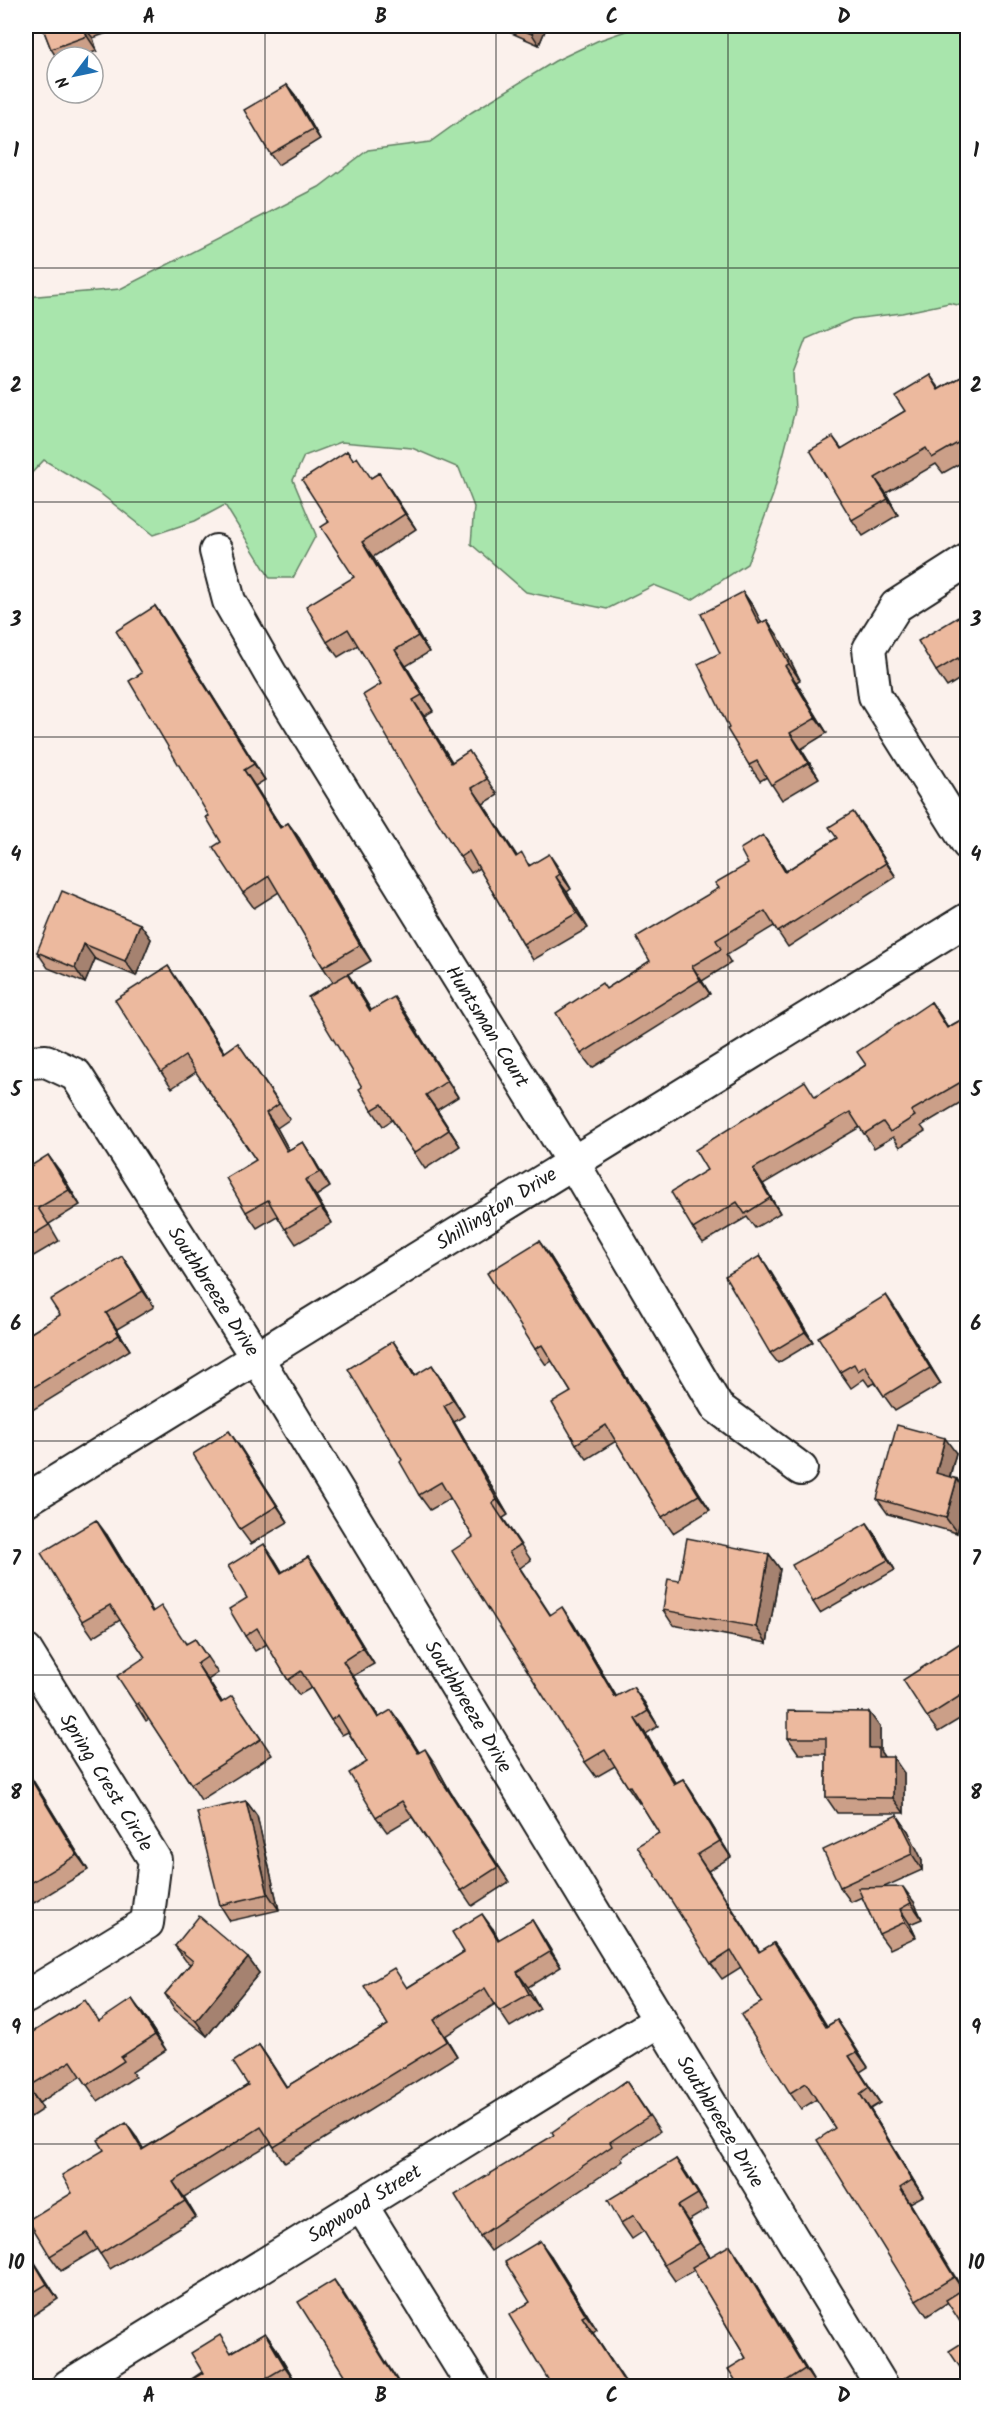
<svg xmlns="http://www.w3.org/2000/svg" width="993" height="2412" font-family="Kalam,sans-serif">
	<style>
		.green { fill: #a8e5ac; stroke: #628064; stroke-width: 1.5 }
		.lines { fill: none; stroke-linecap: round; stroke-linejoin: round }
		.street-casing { stroke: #1c1c1c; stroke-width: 36 }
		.street { stroke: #fff; stroke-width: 32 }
		.wall { fill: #cb9f88; stroke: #1c1c1c; stroke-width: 1.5 }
		.shaded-wall { fill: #a5826f; stroke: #1c1c1c; stroke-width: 1.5 }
		.building { fill: #ecb99e; stroke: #1c1c1c; stroke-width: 1.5 }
		.grid { fill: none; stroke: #1c1c1c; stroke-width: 1.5; stroke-opacity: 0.55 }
		.labels { text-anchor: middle; stroke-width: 4.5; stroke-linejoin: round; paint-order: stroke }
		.street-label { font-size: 20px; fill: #1c1c1c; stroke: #fff }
		.neatline { fill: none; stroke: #1c1c1c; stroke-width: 2 }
		.grid-label { font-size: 20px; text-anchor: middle; font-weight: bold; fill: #1c1c1c }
	</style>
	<rect width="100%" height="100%" fill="#fbf1ec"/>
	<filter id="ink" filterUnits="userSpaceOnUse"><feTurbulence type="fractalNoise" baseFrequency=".0167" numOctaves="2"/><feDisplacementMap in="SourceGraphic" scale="12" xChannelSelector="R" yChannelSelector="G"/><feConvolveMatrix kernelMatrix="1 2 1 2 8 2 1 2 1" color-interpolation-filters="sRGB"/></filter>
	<g filter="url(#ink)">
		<path class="green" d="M640 26H967V307L949 303 902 313 852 319 806 339 793 373 795 410 773 495 747 564 692 600 654 585 607 609 526 592 471 544 474 507 459 468 412 448 341 442 304 456 293 480 316 535 293 578H270L225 505 195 521 153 535 101 494 44 460 26 479V297L120 289 319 187 368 150 430 142 472 112 555 61 597 41Z"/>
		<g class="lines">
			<g class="street-casing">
				<g id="street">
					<path d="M216 551 229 601 270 673 572 1161 717 1407 801 1469"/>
					<path d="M968 560 896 606 869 649 875 696 968 844"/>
					<path d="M26 1062 46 1061 76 1075 257 1358 882 2386"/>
					<path d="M26 1500 968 919"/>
					<path d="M26 1651 155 1860 147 1923 26 1997"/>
					<path d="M361 2205 473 2386"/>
					<path d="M68 2386 660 2020"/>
				</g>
			</g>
			<use href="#street" class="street"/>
		</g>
		<g class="wall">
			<path d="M42 26H127L93 38 97 51 80 57H57V58L51 49Z"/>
			<path d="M497 26H547L539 45 498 27Z"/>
			<path d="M287 85 295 95 320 139 278 165 270 154Z"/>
			<path d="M968 373V459L943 473 936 464 886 493 898 515 863 536 852 520 833 437 842 449 905 411 930 375 940 389Z"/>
			<path d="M347 451 353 459 371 478 379 473 416 529 373 557 429 652 406 666 433 711 424 716 452 762 469 751 498 795 483 804 517 856 530 865 560 870 571 889 567 892 588 928 533 960 523 944 479 868 471 873 460 857 381 684 358 645 338 657 327 642 354 577 329 522Z"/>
			<path d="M743 592 754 608 761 623 767 620 778 636 800 680 796 682 827 733 801 749 819 778 782 800 767 777 760 781 749 765 720 653Z"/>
			<path d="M155 606 166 622 265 780 255 786 281 827 288 823 299 838 371 961 348 974 358 989 371 1010 405 1012 458 1097 437 1110 460 1146 425 1169 392 1120 383 1126 372 1110 362 1087 333 982 323 967 279 892 254 908 243 893 221 842 142 673Z"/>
			<path d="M968 611V674L947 687 936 671Z"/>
			<path d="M863 826 896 877 788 947 774 926 726 955 731 963 702 981 710 994 592 1068 581 1054 606 989 650 961 719 888 773 850 786 871 837 838Z"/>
			<path d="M140 924 151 939 136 976 95 959 85 983 48 968 37 952Z"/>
			<path d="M179 982 225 1052 238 1043 290 1119 277 1128 289 1150 303 1142 313 1158 330 1187 316 1196 332 1223 296 1244 277 1216 257 1228 246 1212 256 1160 196 1072 172 1088 161 1072Z"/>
			<path d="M931 1002 948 1027 968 1016V1098L921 1126 925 1131 900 1147 893 1137 874 1148 860 1127 763 1184 780 1213 755 1228 747 1217 703 1243 693 1229 707 1170 816 1097 866 1065Z"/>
			<path d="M26 1169 59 1170 80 1205 49 1224 59 1241 32 1257 26 1248Z"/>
			<path d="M550 1256 710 1510 673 1533 662 1517 616 1441 587 1459 576 1444 571 1392 552 1361 546 1365 535 1349Z"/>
			<path d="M760 1256 767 1266 813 1342 778 1363 770 1353Z"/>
			<path d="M133 1272 154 1307 117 1329 130 1350 26 1414V1336Z"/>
			<path d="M897 1311 941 1384 895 1411 875 1383 869 1386 864 1379 851 1388 840 1372Z"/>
			<path d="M404 1357 415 1376 443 1381 464 1416 454 1422 508 1515 503 1518 531 1560 520 1568 550 1614 573 1623 616 1696 644 1702 658 1726 646 1734 675 1783 683 1779 693 1794 731 1857 708 1871 760 1952 774 1943 785 1958 827 2026 837 2020 868 2067 860 2072 880 2103 870 2109 923 2196 910 2203 962 2289 947 2303 927 2316 916 2300 835 2128 817 2099 801 2109 790 2093 762 2002 741 1967 722 1979 711 1964 659 1833 640 1802 639 1803 628 1787 615 1766 596 1777 585 1762 473 1537 451 1498 430 1510 419 1495 402 1460Z"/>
			<path d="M240 1447 288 1522 251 1544 240 1529Z"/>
			<path d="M956 1453 950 1477 957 1479 967 1495 957 1533 888 1514 877 1499Z"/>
			<path d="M867 1523 874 1533 895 1570 820 1613 813 1602Z"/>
			<path d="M107 1535 153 1612 187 1644 195 1639 218 1673 208 1680 222 1702 243 1712 272 1755 201 1800 149 1719 146 1721 136 1705 145 1657 120 1620 93 1637 82 1621Z"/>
			<path d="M769 1554 780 1569 767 1643 673 1625 663 1610 679 1581Z"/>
			<path d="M308 1557 319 1573 374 1664 353 1676 379 1717 402 1725 419 1752 435 1764 451 1793 509 1882 472 1906 412 1817 387 1832 376 1817 367 1762 348 1732 342 1735 331 1720 311 1688 299 1695 288 1680 267 1644 255 1651 245 1636 247 1598 275 1560 282 1572Z"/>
			<path d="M968 1638V1714L938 1732 927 1717Z"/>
			<path d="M880 1727V1751L884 1757 904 1773V1813H837L826 1797V1754H799L788 1738Z"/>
			<path d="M26 1769 88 1870 34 1903 26 1890Z"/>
			<path d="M246 1801 257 1816 279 1910 230 1921 220 1905Z"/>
			<path d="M897 1815 908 1831 922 1860V1870L884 1887 914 1902 922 1919 910 1924 916 1937 890 1949 879 1934 862 1897 851 1902 840 1887Z"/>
			<path d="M532 1920 542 1936 561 1967 528 1987 540 2009 510 2027 495 2004 445 2036 457 2056 285 2163 271 2143 184 2197 196 2217 110 2269 97 2249 61 2271 50 2256 72 2193 137 2138 143 2149 248 2085 259 2045 286 2087 388 2025 408 1987 464 1952 493 1929 499 1940Z"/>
			<path d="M175 1946 248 1958 259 1973 207 2036 175 2010 165 1994 190 1964 186 1961Z"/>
			<path d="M143 2014 166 2050 132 2072 135 2077 98 2101 81 2076 39 2103 43 2109 26 2120V2036L99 2021Z"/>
			<path d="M626 2081 660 2131 621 2158 623 2161 491 2251 480 2236 554 2135Z"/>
			<path d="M676 2159 687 2174 708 2209 688 2221 710 2257 741 2261 816 2385 813 2386H739L746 2358 694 2270 675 2281 664 2265 644 2231 632 2239 621 2223Z"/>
			<path d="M26 2249 58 2299 26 2320Z"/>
			<path d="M551 2256 597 2330 593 2333 628 2386H552L530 2302Z"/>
			<path d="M265 2333 275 2347 295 2381 286 2386H181L232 2352Z"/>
		</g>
		<g class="shaded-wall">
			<path d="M83 26 93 38 97 51 87 36Z"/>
			<path d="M535 26H547L539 45 532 34Z"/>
			<path d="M287 85 295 95 320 139 313 129Z"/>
			<path d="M379 473 390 489 416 529 405 514Z"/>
			<path d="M875 478 886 493 898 515 888 499Z"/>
			<path d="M362 542 373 557 429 652 418 636Z"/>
			<path d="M743 592 754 608 770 639 759 624Z"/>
			<path d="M155 606 166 622 265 780 254 764Z"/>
			<path d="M767 620 778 636 800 680 789 664Z"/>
			<path d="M395 650 406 666 433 711 422 695Z"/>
			<path d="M785 666 796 682 827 733 816 718Z"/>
			<path d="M413 700 424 716 462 779 451 763Z"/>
			<path d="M790 733 801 749 819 778 808 763Z"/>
			<path d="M244 770 255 786 291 843 280 828Z"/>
			<path d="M472 788 483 804 527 872 516 857Z"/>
			<path d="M853 812 863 826 896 877 886 863Z"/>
			<path d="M288 823 299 838 371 961 360 945Z"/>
			<path d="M763 835 773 850 795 887 785 872Z"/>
			<path d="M549 854 560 870 571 889 560 874Z"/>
			<path d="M556 877 567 892 588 928 577 913Z"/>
			<path d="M140 924 151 939 136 976 125 961Z"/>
			<path d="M84 944 95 959 85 983 75 968Z"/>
			<path d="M168 966 179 982 235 1068 224 1053Z"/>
			<path d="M692 966 702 981 710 994 700 980Z"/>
			<path d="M347 974 358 989 381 1027 370 1011Z"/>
			<path d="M394 997 405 1012 458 1097 447 1081Z"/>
			<path d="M931 1002 941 1016 957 1043 947 1028Z"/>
			<path d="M426 1095 437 1110 460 1146 449 1130Z"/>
			<path d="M266 1113 277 1128 298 1167 287 1151Z"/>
			<path d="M303 1142 313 1158 330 1187 320 1172Z"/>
			<path d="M48 1155 59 1170 80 1205 69 1190Z"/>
			<path d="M753 1169 763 1184 780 1213 770 1198Z"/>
			<path d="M305 1180 316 1196 332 1223 321 1208Z"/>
			<path d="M539 1241 550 1256 710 1510 699 1495Z"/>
			<path d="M122 1256 133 1272 154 1307 143 1291Z"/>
			<path d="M760 1256 767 1266 813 1342 805 1332Z"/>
			<path d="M886 1295 897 1311 941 1384 930 1368Z"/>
			<path d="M106 1313 117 1329 130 1350 119 1335Z"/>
			<path d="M393 1341 404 1357 425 1392 414 1376Z"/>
			<path d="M432 1365 443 1381 464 1416 453 1400Z"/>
			<path d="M444 1406 454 1422 508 1515 497 1500Z"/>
			<path d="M229 1431 240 1447 288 1522 277 1506Z"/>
			<path d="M945 1438 956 1453 946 1489 936 1473Z"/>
			<path d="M957 1479 967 1495 957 1533 946 1518Z"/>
			<path d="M96 1520 107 1535 163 1628 152 1612Z"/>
			<path d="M867 1523 874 1533 895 1570 888 1560Z"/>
			<path d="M264 1544 275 1560 292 1588 281 1573Z"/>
			<path d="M769 1554 780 1569 767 1643 756 1627Z"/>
			<path d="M308 1557 319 1573 374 1664 363 1648Z"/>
			<path d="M562 1607 573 1623 626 1713 615 1697Z"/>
			<path d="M343 1661 353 1676 388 1734 378 1718Z"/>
			<path d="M197 1664 208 1680 232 1718 221 1703Z"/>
			<path d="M633 1687 644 1702 658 1726 648 1711Z"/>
			<path d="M391 1710 402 1725 429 1769 418 1753Z"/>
			<path d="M869 1712 880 1727V1751L889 1764V1773L869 1748Z"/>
			<path d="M635 1719 646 1734 685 1799 674 1784Z"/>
			<path d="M425 1749 435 1764 451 1793 509 1882 440 1778Z"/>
			<path d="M893 1757 904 1773V1813L893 1798Z"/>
			<path d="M26 1769 88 1870 77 1855 26 1771Z"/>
			<path d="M683 1779 693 1794 731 1857 720 1841Z"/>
			<path d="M246 1801 257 1816 279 1910 268 1894Z"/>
			<path d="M897 1815 908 1831 922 1860V1870L912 1854Z"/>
			<path d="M697 1855 708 1871 770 1968 759 1952Z"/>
			<path d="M903 1887 914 1902 922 1919 911 1903Z"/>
			<path d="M900 1909 910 1924 916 1937 905 1922Z"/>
			<path d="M482 1914 493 1929 508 1956 498 1940Z"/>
			<path d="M532 1920 542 1936 561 1967 550 1952Z"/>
			<path d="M774 1943 785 1958 837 2043 826 2027Z"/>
			<path d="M248 1958 259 1973 207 2036 196 2021Z"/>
			<path d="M517 1972 528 1987 540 2009 529 1994Z"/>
			<path d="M132 1999 143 2014 166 2050 155 2035Z"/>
			<path d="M434 2020 445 2036 457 2056 447 2041Z"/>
			<path d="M837 2020 848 2036 868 2067 857 2052Z"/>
			<path d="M259 2045 270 2061 297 2103 286 2087Z"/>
			<path d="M849 2056 860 2072 880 2103 869 2087Z"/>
			<path d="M28 2087 39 2103 43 2109 32 2094Z"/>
			<path d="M860 2094 870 2109 923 2196 912 2180Z"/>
			<path d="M126 2123 137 2138 153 2165 142 2150Z"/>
			<path d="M676 2159 687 2174 708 2209 698 2194Z"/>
			<path d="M173 2182 184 2197 196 2217 185 2201Z"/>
			<path d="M900 2188 910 2203 965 2293 954 2277Z"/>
			<path d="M678 2206 688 2221 711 2259 700 2243Z"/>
			<path d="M540 2241 551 2256 597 2330 586 2315Z"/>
			<path d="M730 2245 741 2261 816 2385 805 2369Z"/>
			<path d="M26 2249 35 2263 58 2299 47 2284Z"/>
			<path d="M334 2280 344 2294 401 2386H400Z"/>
			<path d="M582 2317 593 2333 628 2386H627Z"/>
			<path d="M265 2333 275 2347 295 2381 285 2367Z"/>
		</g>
		<g class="building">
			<path d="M42 26H83L87 36 51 49Z"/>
			<path d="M512 26H535L532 34Z"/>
			<path d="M287 85 313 129 270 154 244 110Z"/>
			<path d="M968 373V437L932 458 926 448 875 478 888 499 852 520 810 450 833 437 841 449 905 411 895 396 930 375 939 390Z"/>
			<path d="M347 451 353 460 357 457 371 478 379 473 405 514 362 542 418 636 395 650 422 695 413 700 451 763 469 751 487 779 472 788 516 857 522 853 529 866 549 854 560 874 556 877 577 913 523 944 469 851 460 857 415 786 363 695 381 684 348 629 327 642 306 606 354 577 321 527 329 522 302 480Z"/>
			<path d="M743 592 759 624 767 620 789 664 785 666 816 718 790 733 808 763 771 785 757 761 749 765 727 729 729 728 698 664 720 653 701 614Z"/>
			<path d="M155 606 254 764 244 770 280 828 288 823 360 945 323 967 269 876 243 893 213 847 221 842 206 817 209 816 129 681 142 673 116 631Z"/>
			<path d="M968 611V673L958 658 936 671 918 641Z"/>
			<path d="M853 812 886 863 778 932 765 911 716 940 721 949 692 966 700 980 581 1054 556 1013 602 983 606 989 650 961 636 937 719 888 715 883 748 864 740 849 763 835 785 872 837 838 829 827Z"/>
			<path d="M62 891 140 924 125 961 84 944 75 968 37 952Z"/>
			<path d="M168 966 224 1053 238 1043 279 1104 266 1113 287 1151 303 1142 320 1172 305 1180 321 1208 285 1229 268 1200 246 1212 226 1178 256 1160 185 1056 161 1072 115 1000Z"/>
			<path d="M347 974 370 1011 394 997 447 1081 426 1095 449 1130 414 1153 382 1104 372 1110 359 1089 362 1087 308 997Z"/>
			<path d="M931 1002 947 1028 968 1016V1078L911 1111 915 1116 890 1132 883 1122 864 1134 850 1112 753 1169 770 1198 745 1214 737 1202 693 1229 671 1192 707 1170 695 1150 805 1081 815 1097 866 1065 857 1052Z"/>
			<path d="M48 1155 69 1190 38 1208 49 1225 26 1239V1169Z"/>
			<path d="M539 1241 699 1495 662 1517 606 1425 576 1444 552 1403 571 1392 542 1345 535 1349 487 1273Z"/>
			<path d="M122 1256 143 1291 106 1313 119 1335 26 1392V1336L60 1315 50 1300Z"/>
			<path d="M760 1256 805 1332 770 1353 725 1276Z"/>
			<path d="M886 1295 930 1368 884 1396 865 1366 858 1371 854 1364 840 1372 818 1337Z"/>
			<path d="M393 1341 414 1376 432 1365 453 1400 444 1406 497 1500 492 1503 520 1545 509 1552 550 1615 562 1607 615 1697 633 1687 648 1711 635 1719 674 1784 683 1779 720 1841 697 1855 759 1952 774 1943 826 2027 837 2020 857 2052 849 2056 869 2087 860 2094 912 2180 900 2188 954 2277 916 2300 817 2140 835 2128 806 2083 790 2093 741 2015 762 2002 731 1951 711 1964 637 1846 659 1833 630 1786 628 1787 605 1750 585 1762 452 1551 473 1537 441 1482 419 1495 400 1462 402 1460 348 1369Z"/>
			<path d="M897 1425 945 1438 936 1473 957 1479 946 1518 877 1499Z"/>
			<path d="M229 1431 277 1506 240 1529 193 1454Z"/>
			<path d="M96 1520 152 1612 161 1606 186 1644 195 1639 207 1657 197 1664 221 1703 232 1696 261 1739 191 1784 138 1703 136 1705 117 1676 145 1657 110 1605 82 1621 41 1553Z"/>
			<path d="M867 1523 888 1560 813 1602 792 1565Z"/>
			<path d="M687 1538 769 1554 756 1627 663 1610 668 1579 679 1581Z"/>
			<path d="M264 1544 281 1573 308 1557 363 1648 343 1661 378 1718 391 1710 418 1753 425 1749 440 1778 498 1867 461 1891 402 1801 376 1817 349 1773 367 1762 338 1715 331 1720 301 1671 288 1680 257 1628 245 1636 229 1609 247 1598 228 1566Z"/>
			<path d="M968 1638V1691L927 1717 903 1680Z"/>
			<path d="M788 1711 869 1712V1748H878V1757H893V1798L826 1797V1738H788Z"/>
			<path d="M26 1771 77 1855 26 1886Z"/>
			<path d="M246 1801 268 1894 220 1905 197 1812Z"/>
			<path d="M897 1815 912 1845V1854L840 1887 823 1850Z"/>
			<path d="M903 1887 911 1903 900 1909 905 1922 879 1934 858 1888Z"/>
			<path d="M963 1890H968V1932H964Z"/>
			<path d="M482 1914 498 1940 532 1920 550 1952 517 1972 529 1994 499 2011 485 1988 434 2020 447 2041 274 2147 261 2127 173 2182 185 2201 100 2254 87 2233 50 2256 28 2220 72 2193 62 2175 104 2150 98 2140 126 2123 142 2150 248 2085 233 2062 259 2045 286 2087 388 2025 364 1986 394 1968 407 1988 464 1952 452 1932Z"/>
			<path d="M199 1916 248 1958 196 2021 165 1994 193 1961 175 1946Z"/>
			<path d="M132 1999 155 2035 121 2057 124 2061 87 2085 71 2061 28 2087 32 2094 26 2098V2036L85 2000 99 2021Z"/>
			<path d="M626 2081 649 2116 610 2142 612 2146 480 2236 455 2195 554 2135 552 2132Z"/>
			<path d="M676 2159 698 2194 678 2206 700 2243 664 2265 634 2215 621 2223 608 2200Z"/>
			<path d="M540 2241 586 2315 582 2317 627 2386H552L509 2315 530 2302 505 2262Z"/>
			<path d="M730 2245 805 2369 786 2381 789 2386H739L728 2369 746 2358 692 2267Z"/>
			<path d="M26 2249 47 2284 26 2297Z"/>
			<path d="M334 2280 400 2386H351L298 2302Z"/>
			<path d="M968 2286V2334L946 2300Z"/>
			<path d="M265 2333 285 2367 253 2386H181L203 2373 191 2353 220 2335 231 2353Z"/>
			<path d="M968 2339V2379L949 2351Z"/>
			<path d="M143 2381 147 2386H134Z"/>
		</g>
	</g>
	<path class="grid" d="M265 26V2386M496 26V2386M728 26V2386M26 268H968M26 502H968M26 737H968M26 971H968M26 1206H968M26 1441H968M26 1675H968M26 1910H968M26 2144H968"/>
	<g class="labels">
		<g class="street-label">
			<text transform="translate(488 1026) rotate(58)" y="7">Huntsman Court</text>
			<text transform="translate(496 1208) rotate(-32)" y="7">Shillington Drive</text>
			<text transform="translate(214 1291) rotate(57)" y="7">Southbreeze Drive</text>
			<text transform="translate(469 1706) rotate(59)" y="7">Southbreeze Drive</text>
			<text transform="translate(107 1782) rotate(58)" y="7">Spring Crest Circle</text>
			<text transform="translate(721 2121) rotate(59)" y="7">Southbreeze Drive</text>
			<text transform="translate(364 2203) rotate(-32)" y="7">Sapwood Street</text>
		</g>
	</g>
	<rect width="993" height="2412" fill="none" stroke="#fff" stroke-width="66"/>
	<g transform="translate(75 75) rotate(238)"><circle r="28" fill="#ffffff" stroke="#a4a4a4" stroke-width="1.5"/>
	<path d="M0-4.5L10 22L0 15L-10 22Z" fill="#1f6fb2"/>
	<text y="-9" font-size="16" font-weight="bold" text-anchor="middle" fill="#1c1c1c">N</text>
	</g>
	<rect x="33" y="33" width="927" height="2346" class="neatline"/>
	<g class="grid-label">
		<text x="149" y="23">A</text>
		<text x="381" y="23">B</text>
		<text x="612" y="23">C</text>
		<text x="844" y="23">D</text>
		<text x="16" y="157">1</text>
		<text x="976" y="157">1</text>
		<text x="16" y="392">2</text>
		<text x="976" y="392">2</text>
		<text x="16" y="626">3</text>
		<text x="976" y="626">3</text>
		<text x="16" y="861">4</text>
		<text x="976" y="861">4</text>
		<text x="16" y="1096">5</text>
		<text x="976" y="1096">5</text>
		<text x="16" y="1330">6</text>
		<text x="976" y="1330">6</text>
		<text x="16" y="1565">7</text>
		<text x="976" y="1565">7</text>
		<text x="16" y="1799">8</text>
		<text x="976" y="1799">8</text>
		<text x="16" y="2034">9</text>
		<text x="976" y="2034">9</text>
		<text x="16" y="2269">10</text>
		<text x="976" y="2269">10</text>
		<text x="149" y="2402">A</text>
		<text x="381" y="2402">B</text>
		<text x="612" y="2402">C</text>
		<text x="844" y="2402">D</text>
	</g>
</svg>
